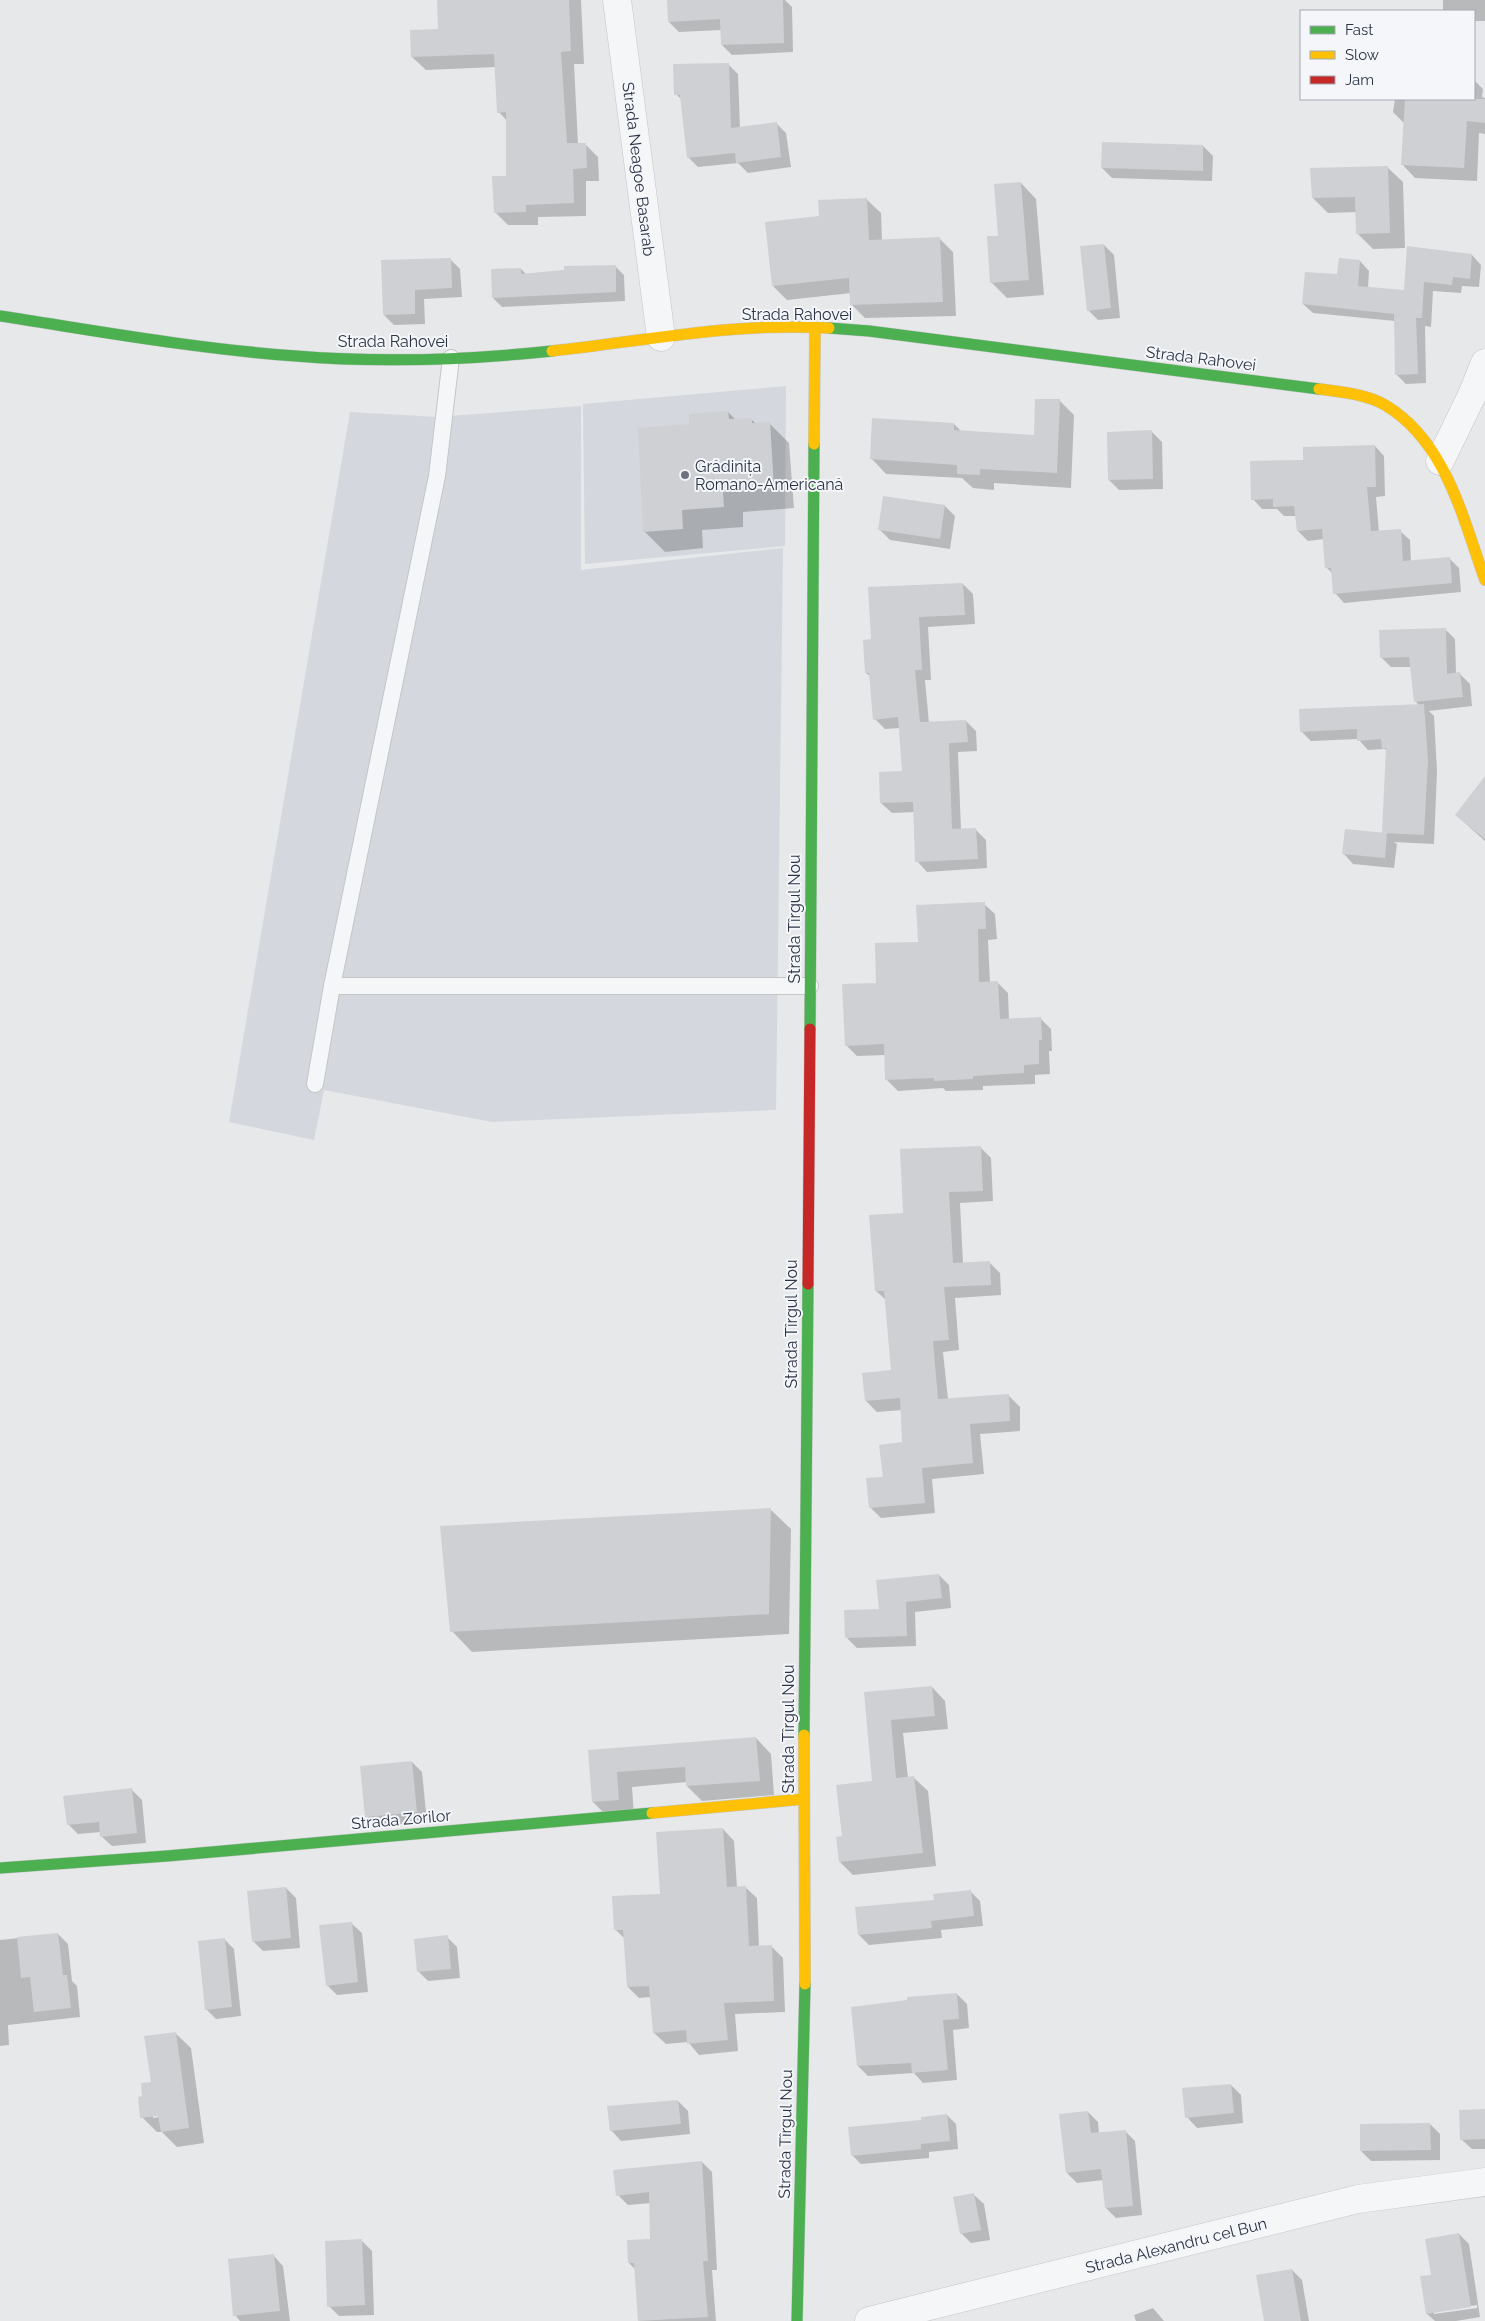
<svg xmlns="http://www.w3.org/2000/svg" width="1485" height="2321" font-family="Raleway,sans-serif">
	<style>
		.built { fill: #d4d7dd }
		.shadow { fill: #0003; fill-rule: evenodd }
		.building { fill: #ced0d3 }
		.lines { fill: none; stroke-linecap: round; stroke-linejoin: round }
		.lane-casing { stroke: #c4c6c8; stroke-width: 18 }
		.street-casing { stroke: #c4c6c8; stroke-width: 29 }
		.fast-casing { stroke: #c4c6c8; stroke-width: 12 }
		.slow-casing { stroke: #c4c6c8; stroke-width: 12 }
		.jam-casing { stroke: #c4c6c8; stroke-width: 12 }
		.lane { stroke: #f5f6f7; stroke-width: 16 }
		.street { stroke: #f5f6f7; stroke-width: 28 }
		.fast { stroke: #4caf50; stroke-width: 11 }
		.slow { stroke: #ffc107; stroke-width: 11 }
		.jam { stroke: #c62828; stroke-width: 11 }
		.poi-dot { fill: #6c737f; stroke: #f4f6f9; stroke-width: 2 }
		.labels { text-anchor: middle; stroke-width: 4; stroke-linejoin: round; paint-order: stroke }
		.street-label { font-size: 16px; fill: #2b3445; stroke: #f4f6f9 }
		.poi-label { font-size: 16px; fill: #2b3445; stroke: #f4f6f9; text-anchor: start }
	</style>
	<rect width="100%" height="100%" fill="#e6e8ea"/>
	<g class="built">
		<path d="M786 386 785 546 585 564 583 404Z"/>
		<path d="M581 406V570L783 548 776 1110 492 1122 324 1090 314 1140 229 1122 350 412 437 417Z"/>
	</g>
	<g class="shadow">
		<path d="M438 0H581L584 64H574L578 144H585L598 157 599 181H586V216L538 217V225H508L495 212 507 177V121L499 112 496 67 426 70 412 57 440 30Z"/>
		<path d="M668 0H785L792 7 793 52 732 55 722 45V30L679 32 669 22Z"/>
		<path d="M1443 0H1485V21H1474V11H1443Z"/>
		<path d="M728 64 738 74 740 128 776 123 786 133 791 167 748 173 738 163 698 167 688 157 682 100 676 94Z"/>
		<path d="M1474 80 1483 89 1482 97 1485 98V134L1479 133 1477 181 1415 178 1402 164 1404 123 1393 112 1395 99H1474Z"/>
		<path d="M1203 146 1213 156 1212 181 1112 178 1102 168Z"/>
		<path d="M1387 167 1403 182 1405 248 1373 249 1358 234 1357 212 1328 213 1313 198Z"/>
		<path d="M1021 183 1036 199 1044 295 1007 298 992 283 999 237Z"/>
		<path d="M866 199 881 213 882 241 939 238 953 252 956 316 865 318 851 304V293L787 300 773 286 820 217Z"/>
		<path d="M1104 245 1114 255 1120 318 1098 320 1088 310Z"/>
		<path d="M1472 255 1481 265 1479 287 1462 286 1461 293 1433 291 1431 327 1425 326 1426 383 1406 384 1396 374 1395 321 1313 313 1303 304 1360 261 1369 271 1368 288 1405 291Z"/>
		<path d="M450 259 460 269 462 297 424 299 425 324 394 325 384 315Z"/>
		<path d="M615 266 624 275 625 301 502 307 493 298 521 269 526 274Z"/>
		<path d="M1059 400 1074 415 1071 488 994 483V490L973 488 962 478 886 474 872 459 954 424 962 432 1035 436Z"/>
		<path d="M728 412 736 420 751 419 756 424 769 423 789 443 794 508 743 512V527L702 530 703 548 665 552 644 531 691 426Z"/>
		<path d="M1152 432 1162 442 1163 489 1119 490 1109 480Z"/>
		<path d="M1375 446 1384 456 1385 496 1376 497 1379 532 1400 531 1410 540 1411 562 1449 558 1459 568 1461 592 1344 603 1335 593 1333 574 1327 568 1324 539 1308 541 1298 531 1297 516H1284L1277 509H1262L1253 499 1304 461Z"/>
		<path d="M945 506 955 516 950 549 890 540 880 530Z"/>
		<path d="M963 584 973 594 975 624 928 627 931 680H925L929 723 966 721 976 731 977 751 958 752 961 830H976L986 840 987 868 927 872 917 861 915 812 892 813 881 803 903 773 900 728 885 729 875 719 871 677 866 673 872 640Z"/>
		<path d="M1445 629 1455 639 1456 674H1460L1470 684 1472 706 1429 711 1434 716 1437 771 1434 844 1394 842 1397 844 1394 868 1353 864 1343 853 1383 834 1387 752 1385 749 1368 750 1358 739 1311 741 1301 731 1420 706 1415 701 1411 667H1391L1381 657Z"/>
		<path d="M1485 778V841L1456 815Z"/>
		<path d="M984 904 995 914 997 939 988 940 990 983 997 982 1008 993 1009 1020 1040 1018 1051 1029 1052 1051H1049L1050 1074 1035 1075V1084L983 1086V1090L946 1091 943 1088 898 1091 887 1080 886 1055 857 1056 846 1045 877 984 919 943Z"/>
		<path d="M980 1147 991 1158 993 1201 960 1203 963 1264 989 1262 1000 1273 1001 1295 955 1298 959 1350 943 1352 948 1399 1009 1396 1020 1407V1431L980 1434 984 1474 932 1479 935 1513 881 1518 870 1507 903 1444 902 1410 877 1412 866 1401 892 1372 886 1300 876 1291 904 1214Z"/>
		<path d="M770 1509 791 1529 789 1634 472 1652 452 1631Z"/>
		<path d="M939 1575 949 1585 951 1608 915 1612 916 1646 857 1648 847 1638 881 1610Z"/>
		<path d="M932 1687 945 1701 948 1729 903 1733 908 1778H914L928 1791 936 1866 853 1875 840 1862 843 1837 873 1782 866 1693Z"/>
		<path d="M756 1738 771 1754 774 1795 702 1801 687 1786V1782L632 1787 634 1815 608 1817 593 1802 589 1751Z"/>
		<path d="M412 1762 422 1772 427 1822 376 1826 366 1816Z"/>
		<path d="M132 1790 142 1800 146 1843 112 1846 101 1836V1832L78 1834 68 1824Z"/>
		<path d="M723 1829 734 1841 737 1888 745 1887 757 1898 759 1947 771 1946 783 1958 785 2012 735 2014 738 2051 699 2055 688 2042 666 2044 654 2033 651 1997 639 1998 628 1987 625 1939 615 1929 661 1895Z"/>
		<path d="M286 1888 296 1898 300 1948 263 1951 253 1941Z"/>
		<path d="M970 1891 980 1901 983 1926 941 1930 942 1938 869 1945 859 1935 935 1901Z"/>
		<path d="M351 1923 362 1933 368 1992 337 1995 327 1985Z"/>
		<path d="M58 1934 68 1944 72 1981 77 1986 80 2017 8 2025 9 2045 0 2046V1940Z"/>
		<path d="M447 1937 457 1947 460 1978 428 1981 418 1971Z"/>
		<path d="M224 1939 234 1949 241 2016 216 2019 206 2009Z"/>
		<path d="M957 1994 967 2004 969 2028 953 2030 957 2080 923 2083 914 2073 868 2076 858 2066Z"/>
		<path d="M175 2033 191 2048 204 2143 177 2147 162 2132H157L142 2117 144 2098ZM153 2115 165 2116 153 2118Z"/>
		<path d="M1231 2085 1241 2095 1243 2123 1197 2128 1187 2117Z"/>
		<path d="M678 2101 688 2111 690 2134 621 2141 611 2130Z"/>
		<path d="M1485 2110V2149H1472L1461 2139Z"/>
		<path d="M1088 2112 1098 2122 1099 2134 1125 2131 1135 2141 1142 2215 1116 2218 1106 2208 1104 2180 1077 2183 1067 2173Z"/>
		<path d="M947 2115 956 2124 958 2149 929 2152V2158L861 2164 852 2155 923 2121Z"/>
		<path d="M1430 2124 1440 2134V2160L1371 2161 1361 2151Z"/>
		<path d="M702 2162 712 2172 717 2270H712L716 2321H640L635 2269 629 2263 652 2240 651 2203 628 2205 618 2195Z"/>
		<path d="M973 2194 984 2204 990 2240 971 2243 961 2233Z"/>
		<path d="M1459 2234 1469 2244 1480 2317 1456 2321H1435L1427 2314 1421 2277 1432 2276ZM1477 2305V2308L1434 2314V2312Z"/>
		<path d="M362 2241 372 2251 374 2315 339 2316 329 2306Z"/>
		<path d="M273 2255 283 2266 290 2321H240L235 2315Z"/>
		<path d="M1292 2270 1302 2280 1309 2321H1265Z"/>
		<path d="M1153 2308 1164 2321H1136L1134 2315Z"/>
	</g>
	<g class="building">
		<path d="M437 0H569L571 51 561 52 567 143H586L587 168 573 169 574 203 526 205V212L494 213 492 176H506V112L497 113 494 54 411 57 410 30 438 29Z"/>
		<path d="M667 0H783L784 43 721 45 720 19 668 22Z"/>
		<path d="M729 63 731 128 777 122 781 157 736 163 735 153 687 158 680 95H674L673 64Z"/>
		<path d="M1405 99H1485V123L1467 121 1464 168 1401 165Z"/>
		<path d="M1102 142 1203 145V171L1101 168Z"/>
		<path d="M1388 166 1390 233 1356 234 1355 197 1312 198 1310 168Z"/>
		<path d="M1021 182 1029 280 990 283 987 236H998L994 184Z"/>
		<path d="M867 198 869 240 940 237 943 302 850 305 849 278 772 286 765 222 819 216 818 200Z"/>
		<path d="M1104 244 1111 308 1087 311 1080 246Z"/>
		<path d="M1407 246 1472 254 1470 279 1453 277 1452 285 1424 282 1422 318H1416L1418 374 1395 375 1394 314 1302 304 1305 272 1337 274 1339 258 1360 260 1358 286 1404 290Z"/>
		<path d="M451 258 452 288 415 290V314L383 315 381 260Z"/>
		<path d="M616 265V292L492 298 491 269 521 268V274L564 270V266Z"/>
		<path d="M1035 399H1060L1057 473 980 469V475L957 474V465L870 459 872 418 954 423V430L1034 435Z"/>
		<path d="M728 411 729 419 752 418V423L770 422 774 488 723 492 724 507 682 510 683 529 643 532 638 428 689 424V414Z"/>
		<path d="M1152 430 1153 479 1108 480 1107 432Z"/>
		<path d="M1375 445 1376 487H1367L1371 531 1401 529 1403 561 1450 557 1452 583 1333 594 1331 568H1325L1322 529 1297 531 1294 506 1273 507V499L1251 500 1250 461 1303 460V447Z"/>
		<path d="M883 496 945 505 940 539 878 530Z"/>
		<path d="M963 583 965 615 919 617 922 670H915L920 722 966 720 968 742 949 743 952 829 976 828 978 859 915 862 913 802 880 803 879 772 902 771 898 717 873 720 869 673H865L863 640 871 639 868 587Z"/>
		<path d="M1446 628 1447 674 1460 672 1463 697 1414 702 1409 657 1380 658 1379 630Z"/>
		<path d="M1424 704 1428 760 1424 835 1382 833 1386 748 1382 749 1381 739 1357 741V729L1300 732 1299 709Z"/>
		<path d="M1485 776V839L1455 815Z"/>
		<path d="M1345 829 1387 833 1385 858 1342 854Z"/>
		<path d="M985 902 986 929H978L979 982 998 981 1000 1019 1041 1017 1042 1040H1039V1064L1024 1065V1073L973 1076V1079L934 1081V1078L885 1080 884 1044 845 1046 842 984 876 983 875 943 918 942 916 905Z"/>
		<path d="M981 1146 983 1191 949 1192 953 1263 990 1261 991 1285 944 1287 949 1340 933 1341 938 1399 1009 1394 1010 1421 970 1424 973 1463 922 1468 925 1503 869 1508 866 1478 883 1477 879 1445 902 1442 900 1398 865 1401 862 1373 891 1370 884 1291H875L869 1215 903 1213 900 1149Z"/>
		<path d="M771 1508 769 1614 450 1632 440 1526Z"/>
		<path d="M939 1574 942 1598 906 1602 907 1636 845 1638 844 1610 879 1609 876 1580Z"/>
		<path d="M932 1686 935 1716 891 1720 896 1778 914 1776 923 1853 839 1862 836 1837 842 1836 836 1785 872 1781 864 1692Z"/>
		<path d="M756 1737 760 1781 686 1786 685 1767 617 1772 619 1800 592 1802 588 1750Z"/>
		<path d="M412 1761 417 1812 365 1817 360 1766Z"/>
		<path d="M132 1788 137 1833 100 1837 99 1822 67 1825 63 1796Z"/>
		<path d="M723 1828 727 1887 746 1886 749 1946 772 1945 774 2001 724 2003 728 2040 687 2044 686 2030 653 2033 649 1986 627 1987 623 1930H614L612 1896 660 1894 656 1832Z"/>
		<path d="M286 1887 291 1938 252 1942 247 1891Z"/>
		<path d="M971 1890 974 1916 931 1921 932 1928 858 1935 855 1907 934 1900 933 1894Z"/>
		<path d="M352 1922 358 1982 326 1986 319 1925Z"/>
		<path d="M58 1933 63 1975H67L71 2008 34 2012 30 1977 21 1978 17 1937Z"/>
		<path d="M448 1935 451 1969 417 1972 414 1939Z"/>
		<path d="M225 1938 232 2007 205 2010 198 1941Z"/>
		<path d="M957 1993 959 2019 943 2020 948 2070 912 2073 911 2063 857 2066 851 2007 907 2000V1997Z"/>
		<path d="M176 2032 189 2128 161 2132 158 2116 140 2118 138 2097 142 2096 141 2083 151 2082 144 2036Z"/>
		<path d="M1231 2084 1234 2113 1185 2118 1182 2088Z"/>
		<path d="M678 2100 681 2124 610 2131 607 2106Z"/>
		<path d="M1485 2109V2139L1460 2140 1459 2110Z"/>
		<path d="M1088 2111 1091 2133 1126 2130 1133 2206 1105 2208 1101 2169 1066 2173 1059 2114Z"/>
		<path d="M947 2114 950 2141 921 2144V2149L851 2156 848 2127 921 2120V2117Z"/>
		<path d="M1430 2123 1431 2150 1360 2151V2124Z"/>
		<path d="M702 2161 708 2261H703L708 2317 638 2321 634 2263H628L627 2240 650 2239 649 2192 616 2196 613 2170Z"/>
		<path d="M974 2193 981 2230 960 2234 953 2197Z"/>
		<path d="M1459 2233 1471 2307 1426 2314 1420 2276 1431 2275 1425 2239Z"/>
		<path d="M362 2239 365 2305 327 2307 325 2241Z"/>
		<path d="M274 2254 280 2311 233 2316 228 2259Z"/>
		<path d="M1292 2269 1301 2321H1264L1256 2275Z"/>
	</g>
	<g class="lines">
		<g class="lane-casing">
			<g id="lane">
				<path d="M332 986H810"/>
				<path d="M315 1084 332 986 437 476 451 358"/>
			</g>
		</g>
		<g class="street-casing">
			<g id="street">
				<path d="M617 0 661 337"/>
				<path d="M1440 461 1473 393 1485 363"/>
				<path d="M869 2321 1358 2199 1485 2182"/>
			</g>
		</g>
		<g class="fast-casing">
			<g id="fast">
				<path d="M0 316C98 331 196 349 296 356 381 363 467 360 552 351"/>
				<path d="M829 328 869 331 1319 389"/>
				<path d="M810 1029 814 444"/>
				<path d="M804 1735 808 1284"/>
				<path d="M0 1868 167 1856 652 1813"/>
				<path d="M797 2321 805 1984"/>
			</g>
		</g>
		<g class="slow-casing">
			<g id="slow">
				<path d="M552 351C645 341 736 322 829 328"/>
				<path d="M1319 389C1340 392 1367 394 1385 405 1446 441 1463 519 1485 580"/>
				<path d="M814 444 815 328"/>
				<path d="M804 1735 805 1984"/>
				<path d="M652 1813 804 1799"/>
			</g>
		</g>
		<g class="jam-casing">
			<path id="jam" d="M808 1284 810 1029"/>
		</g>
		<use href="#lane" class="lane"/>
		<use href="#street" class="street"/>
		<use href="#fast" class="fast"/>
		<use href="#slow" class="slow"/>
		<use href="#jam" class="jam"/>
	</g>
	<circle class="poi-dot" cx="685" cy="475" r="5"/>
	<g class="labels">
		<g class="street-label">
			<text transform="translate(639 169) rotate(83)" y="6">Strada Neagoe Basarab</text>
			<text x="797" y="320">Strada Rahovei</text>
			<text x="393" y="347">Strada Rahovei</text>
			<text transform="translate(1201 358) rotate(7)" y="6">Strada Rahovei</text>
			<text transform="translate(794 919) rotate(-90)" y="6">Strada Tîrgul Nou</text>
			<text transform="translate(791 1324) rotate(-90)" y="6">Strada Tîrgul Nou</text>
			<text transform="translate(788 1729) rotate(-90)" y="6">Strada Tîrgul Nou</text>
			<text transform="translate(401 1819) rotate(-5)" y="6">Strada Zorilor</text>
			<text transform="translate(785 2134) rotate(-89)" y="6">Strada Tîrgul Nou</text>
			<text transform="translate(1176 2245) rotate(-14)" y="6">Strada Alexandru cel Bun</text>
		</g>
		<g class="poi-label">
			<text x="695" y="472">Grădinița<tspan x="695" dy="18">Romano-Americană</tspan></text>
		</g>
	</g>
	<rect x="1300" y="10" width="175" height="90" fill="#f4f6f9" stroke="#a4a8b1"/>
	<rect x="1310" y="26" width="25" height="8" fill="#4caf50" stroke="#a4a8b1"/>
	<text x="1345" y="35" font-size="15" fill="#2b3445">Fast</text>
	<rect x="1310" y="51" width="25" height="8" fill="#ffc107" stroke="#a4a8b1"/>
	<text x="1345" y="60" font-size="15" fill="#2b3445">Slow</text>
	<rect x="1310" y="76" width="25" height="8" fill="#c62828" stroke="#a4a8b1"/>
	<text x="1345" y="85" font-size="15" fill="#2b3445">Jam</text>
</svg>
